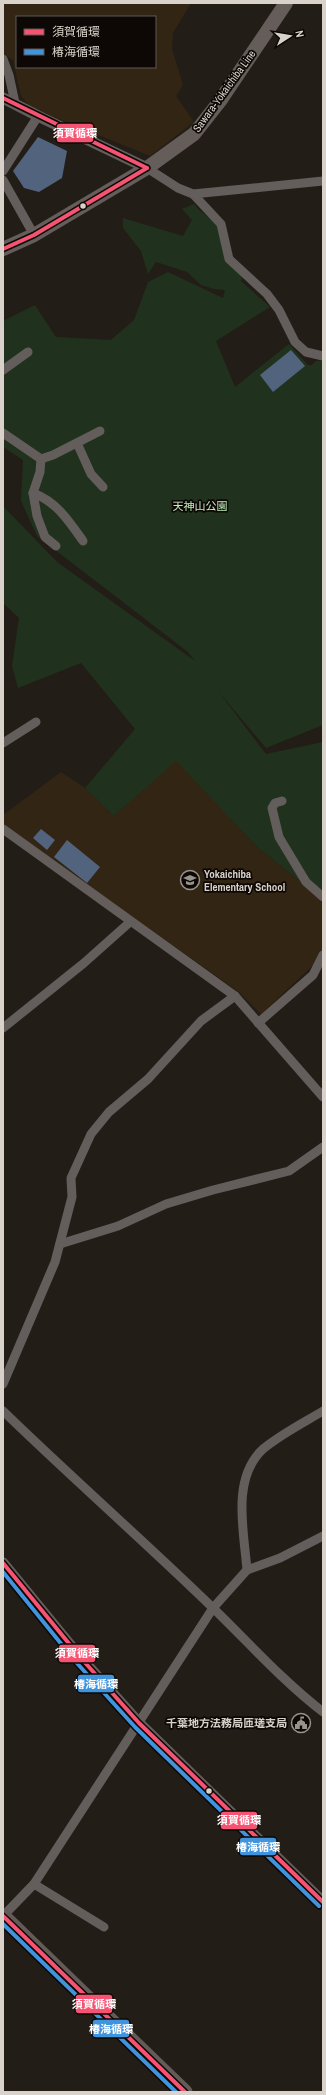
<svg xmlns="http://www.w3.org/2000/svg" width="326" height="2095" font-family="'Archivo Narrow','Noto Sans JP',sans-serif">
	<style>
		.built { fill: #332514; fill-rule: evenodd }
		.green { fill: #20321d }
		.water { fill: #52637e }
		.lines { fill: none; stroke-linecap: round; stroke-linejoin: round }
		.minor { stroke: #635d5b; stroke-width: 9 }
		.tertiary { stroke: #635d5b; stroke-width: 11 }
		.primary { stroke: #645d5a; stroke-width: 14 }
		.trunk { stroke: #625b58; stroke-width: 15 }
		.bus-1-casing { stroke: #0d0805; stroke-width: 7 }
		.bus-2-casing { stroke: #0d0805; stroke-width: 7 }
		.bus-1 { stroke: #f65372; stroke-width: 4 }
		.bus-2 { stroke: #4094de; stroke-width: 4 }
		.bus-dot { fill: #d9d2ca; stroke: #0d0805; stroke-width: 1.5 }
		.labels { text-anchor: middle; stroke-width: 3.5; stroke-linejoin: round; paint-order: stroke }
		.street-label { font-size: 11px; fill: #d9d2ca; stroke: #0d0805 }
		.park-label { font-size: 11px; fill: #c0efbd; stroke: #0d0805 }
		.poi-label { font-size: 11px; font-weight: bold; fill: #d9d2ca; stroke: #0d0805; text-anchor: start }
		.line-badge { stroke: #0d0805; stroke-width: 1.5 }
		.badge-label { font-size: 11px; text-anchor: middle; font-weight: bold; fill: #fff }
	</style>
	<rect width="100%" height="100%" fill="#231d17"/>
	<g class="built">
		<path d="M3 3H191L173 33 172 49 183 85 176 96 194 122 150 156 30 107 21 96 13 60 3 54ZM17 17H155V67H17Z"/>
		<path d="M176 760 257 847 323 899V956L261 1014 239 992 94 890 3 824V815L61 772 85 788 114 816Z"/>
	</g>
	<path class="green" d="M194 204C201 213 210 217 218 225L242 279 241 281 270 307 216 341 235 387 289 344 308 365H312L316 361H323V725L266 748 218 691 266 754 323 742V899L257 847 176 761 114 816 85 788 135 729 81 663 18 688 12 666 19 618 3 603V506L57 562 195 661 188 652 37 536 21 501 23 460 3 447V321L35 305 56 337 111 340 134 320 148 282 168 272 223 298 225 290 214 289 201 285 187 272 156 262 148 274 141 251 123 228V218L183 236 192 220 182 209Z"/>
	<g class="water">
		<path d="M38 137 67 151 62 178 39 192 24 188 13 171Z"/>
		<path d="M291 350 305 366 273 392 260 375Z"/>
		<path d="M41 829 55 840 47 850 33 838Z"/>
		<path d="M67 840 100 867 87 883 54 857Z"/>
	</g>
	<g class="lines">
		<g class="minor">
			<path d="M3 59 9 75 15 103"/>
			<path d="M147 168 178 188 193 194 221 224 229 259 267 294 279 310 295 342 306 352 323 356"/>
			<path d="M3 171 38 116"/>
			<path d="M3 180 34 235"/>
			<path d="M193 194 323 181"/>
			<path d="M3 370 28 352"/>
			<path d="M3 433 41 459"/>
			<path d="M77 443 91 474 103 487"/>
			<path d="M41 459 40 472 33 493 37 516 45 537 56 546"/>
			<path d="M41 459 53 455 100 431"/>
			<path d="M33 493C57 502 69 521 83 541"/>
			<path d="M3 743 36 722"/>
			<path d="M282 801 275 803 272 808 279 837 306 882 323 897"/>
			<path d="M3 829 235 996 323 1097"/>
			<path d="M258 1023 313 975 323 955"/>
			<path d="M3 1028 84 963 130 922"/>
			<path d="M60 1244 118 1226 166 1204 213 1190 289 1171 323 1147"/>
			<path d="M3 1384 55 1262 72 1197 71 1178 91 1134 109 1112 148 1079 201 1021 235 996"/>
			<path d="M3 1411C72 1478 144 1541 213 1608 249 1643 283 1681 323 1712"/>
			<path d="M247 1570C244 1531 231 1479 263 1449 281 1434 303 1423 323 1411"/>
			<path d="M34 1884 104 1927"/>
			<path d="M3 1916 34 1884 213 1608 247 1570 280 1558 323 1536"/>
		</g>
		<g class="tertiary">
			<path d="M3 98 38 116 147 168"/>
			<path d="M3 1563 80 1657 139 1723 323 1902"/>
		</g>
		<path class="primary" d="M3 249 34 235 147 168 194 134 220 101 286 3"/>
		<path class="trunk" d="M3 1916 185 2092"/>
		<g class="bus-1-casing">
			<g id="bus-1">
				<path d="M3 98 147 168"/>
				<path d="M3 249 34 235 147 168"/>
				<path d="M3 1563 80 1657 139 1723 323 1902"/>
				<path d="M3 1916 185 2092"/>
			</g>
		</g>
		<g class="bus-2-casing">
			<g id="bus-2">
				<path d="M3 1572 75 1661 135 1727 319 1906"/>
				<path d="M3 1924 176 2092"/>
			</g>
		</g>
		<use href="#bus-1" class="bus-1"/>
		<use href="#bus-2" class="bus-2"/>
	</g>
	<defs>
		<g id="school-ring" transform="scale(1)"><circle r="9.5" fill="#0d0805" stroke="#99938b" stroke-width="1.5"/><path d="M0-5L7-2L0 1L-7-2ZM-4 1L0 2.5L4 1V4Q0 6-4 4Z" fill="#99938b"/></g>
		<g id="civic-ring" transform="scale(1)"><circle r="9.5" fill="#0d0805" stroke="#99938b" stroke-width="1.5"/><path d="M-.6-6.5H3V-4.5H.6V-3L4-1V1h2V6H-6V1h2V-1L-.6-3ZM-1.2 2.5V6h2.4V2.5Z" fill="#99938b"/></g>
	</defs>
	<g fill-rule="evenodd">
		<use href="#school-ring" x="190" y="880"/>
		<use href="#civic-ring" x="301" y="1723"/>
	</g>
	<g class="bus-dot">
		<circle cx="83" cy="206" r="3.5"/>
		<circle cx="209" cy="1791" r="3.5"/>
	</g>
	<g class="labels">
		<g class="street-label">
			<text transform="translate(224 91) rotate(-54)" y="4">Sawara-Yokaichiba Line</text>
		</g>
		<g class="park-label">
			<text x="200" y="510">天神山公園</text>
		</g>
		<g class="poi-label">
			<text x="204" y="878">Yokaichiba<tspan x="204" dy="13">Elementary School</tspan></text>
			<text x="287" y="1727" text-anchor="end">千葉地方法務局匝瑳支局</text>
		</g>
	</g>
	<g class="line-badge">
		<rect x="56" y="123" width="38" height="20" rx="4" fill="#f65372"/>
		<rect x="58" y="1644" width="38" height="19" rx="4" fill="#f65372"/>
		<rect x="77" y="1674" width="38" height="19" rx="4" fill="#4094de"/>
		<rect x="220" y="1811" width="38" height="19" rx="4" fill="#f65372"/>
		<rect x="239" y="1837" width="38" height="19" rx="4" fill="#4094de"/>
		<rect x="75" y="1994" width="38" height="20" rx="4" fill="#f65372"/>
		<rect x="92" y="2019" width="38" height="19" rx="4" fill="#4094de"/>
	</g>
	<g class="badge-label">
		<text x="75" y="137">須賀循環</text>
		<text x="77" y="1657">須賀循環</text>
		<text x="96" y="1688">椿海循環</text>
		<text x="239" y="1824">須賀循環</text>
		<text x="258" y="1851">椿海循環</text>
		<text x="94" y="2008">須賀循環</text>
		<text x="111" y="2033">椿海循環</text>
	</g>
	<rect width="326" height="2095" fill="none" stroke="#d9d2ca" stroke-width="8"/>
	<rect x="16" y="16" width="140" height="52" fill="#0d0805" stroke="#5f5954"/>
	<rect x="24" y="29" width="20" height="6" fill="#f65372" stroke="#5f5954"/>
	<text x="52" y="36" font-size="12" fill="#d9d2ca">須賀循環</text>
	<rect x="24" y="49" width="20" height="6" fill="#4094de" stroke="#5f5954"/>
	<text x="52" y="56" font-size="12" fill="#d9d2ca">椿海循環</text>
	<g transform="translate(290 36) rotate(78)" stroke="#0d0805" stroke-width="3" paint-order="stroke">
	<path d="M0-3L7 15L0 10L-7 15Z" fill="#d9d2ca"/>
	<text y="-6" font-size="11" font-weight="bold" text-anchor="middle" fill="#d9d2ca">N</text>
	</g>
</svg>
